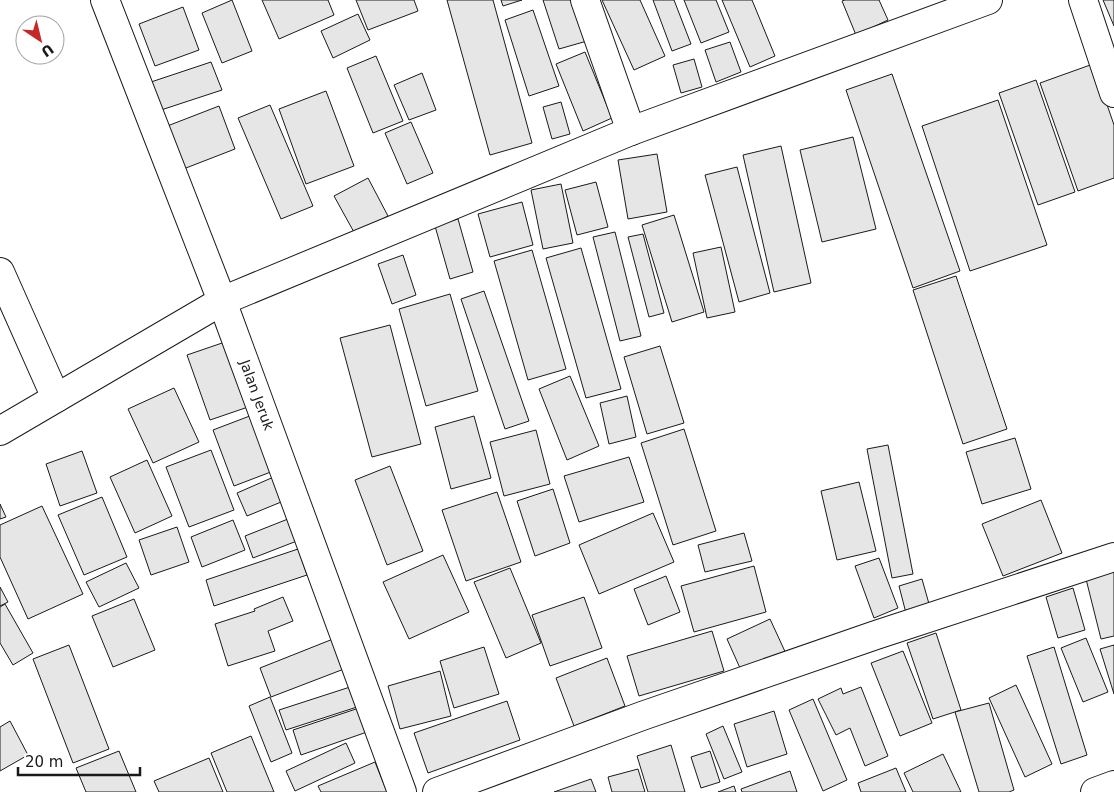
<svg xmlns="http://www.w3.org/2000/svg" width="1114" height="792" font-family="'DejaVu Sans',sans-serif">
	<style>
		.building { fill: #e6e6e6; stroke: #1a1a1a }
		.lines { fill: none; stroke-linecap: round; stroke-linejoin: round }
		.minor-casing { stroke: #1a1a1a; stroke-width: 30 }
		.minor { stroke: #fff; stroke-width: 28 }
		.labels { text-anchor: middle; stroke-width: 4; stroke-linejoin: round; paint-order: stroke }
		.street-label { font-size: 14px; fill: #1a1a1a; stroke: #fff }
	</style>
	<rect width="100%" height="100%" fill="#fff"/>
	<g class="building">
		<path d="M232 0 252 51 222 63 202 13Z"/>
		<path d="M262 0H328L334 15 279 39Z"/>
		<path d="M356 0H414L418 11 368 30Z"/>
		<path d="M447 0H493L532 143 490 155Z"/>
		<path d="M501 0H522L503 6Z"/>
		<path d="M543 0H574L587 41 559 49Z"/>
		<path d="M602 0H640L665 56 634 70Z"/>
		<path d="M653 0H674L691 44 672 51Z"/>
		<path d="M684 0H716L729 32 701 43Z"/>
		<path d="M722 0H752L775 56 750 67Z"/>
		<path d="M845 0H879L888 20 856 35 842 1Z"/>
		<path d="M1103 0H1114V26Z"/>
		<path d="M183 7 199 50 155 66 139 24Z"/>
		<path d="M533 10 559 86 529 96 505 20Z"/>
		<path d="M358 14 370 40 333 58 321 31Z"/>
		<path d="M730 42 741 72 716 82 705 50Z"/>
		<path d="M585 52 612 118 583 131 556 64Z"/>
		<path d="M376 56 403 121 373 133 347 68Z"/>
		<path d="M694 59 702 87 681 93 673 65Z"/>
		<path d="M211 62 222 90 161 110 151 82Z"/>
		<path d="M1093 64 1114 125V178L1078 191 1040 83Z"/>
		<path d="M422 73 436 110 409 120 394 85Z"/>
		<path d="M892 74 960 271 913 288 846 90Z"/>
		<path d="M1036 80 1075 192 1038 205 999 93Z"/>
		<path d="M326 91 354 166 306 184 279 109Z"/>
		<path d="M998 100 1047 245 970 271 922 126Z"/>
		<path d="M561 102 570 134 552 139 543 107Z"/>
		<path d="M270 105 313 206 281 219 238 118Z"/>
		<path d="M219 106 235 149 173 173 157 130Z"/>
		<path d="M411 122 433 173 407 184 385 133Z"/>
		<path d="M853 137 876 229 822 242 800 150Z"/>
		<path d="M781 146 811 283 774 292 743 155Z"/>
		<path d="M657 154 667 212 628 219 618 160Z"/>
		<path d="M737 167 770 293 739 302 705 175Z"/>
		<path d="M368 178 388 216 355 234 334 196Z"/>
		<path d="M596 182 608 227 577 235 565 190Z"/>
		<path d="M561 184 573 243 543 249 531 190Z"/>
		<path d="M522 202 533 245 490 257 478 214Z"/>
		<path d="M674 215 704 312 672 322 642 225Z"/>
		<path d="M458 219 473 272 450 279 435 226Z"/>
		<path d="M615 232 641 336 620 341 593 237Z"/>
		<path d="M643 234 664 313 649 317 628 237Z"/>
		<path d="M721 247 735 312 707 318 693 253Z"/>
		<path d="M581 248 621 389 586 398 546 258Z"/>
		<path d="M532 250 566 369 528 380 494 261Z"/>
		<path d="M403 255 416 295 392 304 378 264Z"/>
		<path d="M956 276 1007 429 963 444 913 290Z"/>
		<path d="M484 291 529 421 505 429 461 299Z"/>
		<path d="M450 294 478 391 426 406 399 309Z"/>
		<path d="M390 325 421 444 372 457 340 338Z"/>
		<path d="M228 341 251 406 210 420 187 355Z"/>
		<path d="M660 346 684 423 647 434 624 357Z"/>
		<path d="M570 376 599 446 567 460 539 389Z"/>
		<path d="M174 388 199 442 153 463 128 409Z"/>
		<path d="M627 396 636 437 609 444 600 403Z"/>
		<path d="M255 414 276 470 234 486 213 430Z"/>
		<path d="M474 416 491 478 451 489 435 427Z"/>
		<path d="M684 429 716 531 673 545 641 443Z"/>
		<path d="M536 430 550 484 504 496 490 442Z"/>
		<path d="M1015 438 1031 489 982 504 966 452Z"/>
		<path d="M888 445 913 574 892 578 867 449Z"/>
		<path d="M211 450 234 510 189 527 166 467Z"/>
		<path d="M82 451 97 493 60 506 46 464Z"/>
		<path d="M629 457 644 502 579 522 564 476Z"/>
		<path d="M147 460 172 516 135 533 110 477Z"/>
		<path d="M390 466 423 551 387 565 355 480Z"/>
		<path d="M276 476 286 500 247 516 237 493Z"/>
		<path d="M859 482 876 551 837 560 821 491Z"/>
		<path d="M553 489 570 543 535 556 517 501Z"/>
		<path d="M497 492 521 562 466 581 442 510Z"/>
		<path d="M102 497 127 557 84 575 58 515Z"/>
		<path d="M1041 500 1062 553 1003 576 982 524Z"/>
		<path d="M0 504 6 517 0 519Z"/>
		<path d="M42 506 83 594 28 619 0 557V525Z"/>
		<path d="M653 513 674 562 599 594 579 545Z"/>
		<path d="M293 517 302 539 253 558 245 536Z"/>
		<path d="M233 520 245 550 202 567 191 537Z"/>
		<path d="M177 527 189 562 151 575 139 540Z"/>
		<path d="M744 533 752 561 705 572 698 545Z"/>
		<path d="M298 549 307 575 214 606 206 580Z"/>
		<path d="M443 555 469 612 409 639 383 582Z"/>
		<path d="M879 558 898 608 874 618 855 566Z"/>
		<path d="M126 563 139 588 99 607 86 582Z"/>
		<path d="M754 566 766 612 694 632 681 586Z"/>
		<path d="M510 568 541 643 506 658 474 582Z"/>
		<path d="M1114 568V636L1101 639 1085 575Z"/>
		<path d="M666 576 680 612 648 625 634 589Z"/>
		<path d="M922 579 931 611 907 617 899 586Z"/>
		<path d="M0 587 8 602 0 606Z"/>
		<path d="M1073 588 1085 630 1058 638 1046 597Z"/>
		<path d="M283 597 293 621 268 631 275 651 228 666 215 624 255 611 254 609Z"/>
		<path d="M584 597 602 648 550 666 532 615Z"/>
		<path d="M134 599 155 650 113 667 92 616Z"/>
		<path d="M5 604 33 653 13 665 0 643V607Z"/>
		<path d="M770 619 788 658 744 677 727 639Z"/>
		<path d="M712 631 724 671 639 696 627 656Z"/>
		<path d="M936 633 961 710 933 719 907 643Z"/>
		<path d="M1086 638 1108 692 1083 702 1061 648Z"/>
		<path d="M333 639 344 669 271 697 260 668Z"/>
		<path d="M69 645 109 749 73 763 33 659Z"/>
		<path d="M1114 645V694L1100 649Z"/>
		<path d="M484 647 499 694 454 708 440 661Z"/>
		<path d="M1054 647 1087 755 1061 764 1027 656Z"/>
		<path d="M903 651 932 723 900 736 871 663Z"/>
		<path d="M607 658 625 706 574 726 556 678Z"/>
		<path d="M440 671 451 716 400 729 388 686Z"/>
		<path d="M1016 685 1052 764 1025 777 989 698Z"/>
		<path d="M350 687 357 707 286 730 279 710Z"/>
		<path d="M861 687 888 756 865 766 850 728 836 735 818 699 841 688 843 694Z"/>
		<path d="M270 697 292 753 271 762 249 706Z"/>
		<path d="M813 699 847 780 823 791 789 710Z"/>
		<path d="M507 701 520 740 428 773 414 733Z"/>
		<path d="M989 703 1014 790 1009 792H979L955 712Z"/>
		<path d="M359 708 367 732 301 755 293 730Z"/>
		<path d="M774 711 787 754 747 767 734 724Z"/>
		<path d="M10 721 28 755 0 771V727Z"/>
		<path d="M723 726 742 772 724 779 706 734Z"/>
		<path d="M251 736 274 792H227L211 753Z"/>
		<path d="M346 743 355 763 295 791 286 771Z"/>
		<path d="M671 745 685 792H648L637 756Z"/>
		<path d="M119 751 136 792H86L76 768Z"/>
		<path d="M710 751 720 782 701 788 691 757Z"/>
		<path d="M943 754 961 792H913L904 773Z"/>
		<path d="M209 758 223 792H159L154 781Z"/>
		<path d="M375 762 387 792H321L318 786Z"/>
		<path d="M896 768 906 792H861L858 783Z"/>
		<path d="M638 769 645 792H612L608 777Z"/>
		<path d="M790 771 797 792H742L741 789Z"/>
		<path d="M591 779 596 792H554Z"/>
		<path d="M734 786 736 792H718Z"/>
	</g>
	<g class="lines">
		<g class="minor-casing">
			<g id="minor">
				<path d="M105 0 222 301 402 792"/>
				<path d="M585 0 631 131"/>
				<path d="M1083 0 1114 93"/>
				<path d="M0 272 56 398"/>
				<path d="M0 431 222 301 631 131 988 0"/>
				<path d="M437 792 642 716 876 635 1114 557"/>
				<path d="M1095 792 1114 785"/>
			</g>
		</g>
		<use href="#minor" class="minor"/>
	</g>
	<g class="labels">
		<g class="street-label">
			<text transform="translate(257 395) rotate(70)" y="5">Jalan Jeruk</text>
		</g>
	</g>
	<g transform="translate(40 40) rotate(145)"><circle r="24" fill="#ffffff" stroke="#a3a3a3"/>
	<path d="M0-4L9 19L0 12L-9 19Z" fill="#c62828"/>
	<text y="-8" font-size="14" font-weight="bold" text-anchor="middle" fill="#1a1a1a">U</text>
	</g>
	<path d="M18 767v8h122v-8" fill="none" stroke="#1a1a1a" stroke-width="2.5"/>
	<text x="25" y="767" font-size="15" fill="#1a1a1a" stroke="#ffffff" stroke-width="4" paint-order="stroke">20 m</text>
</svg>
